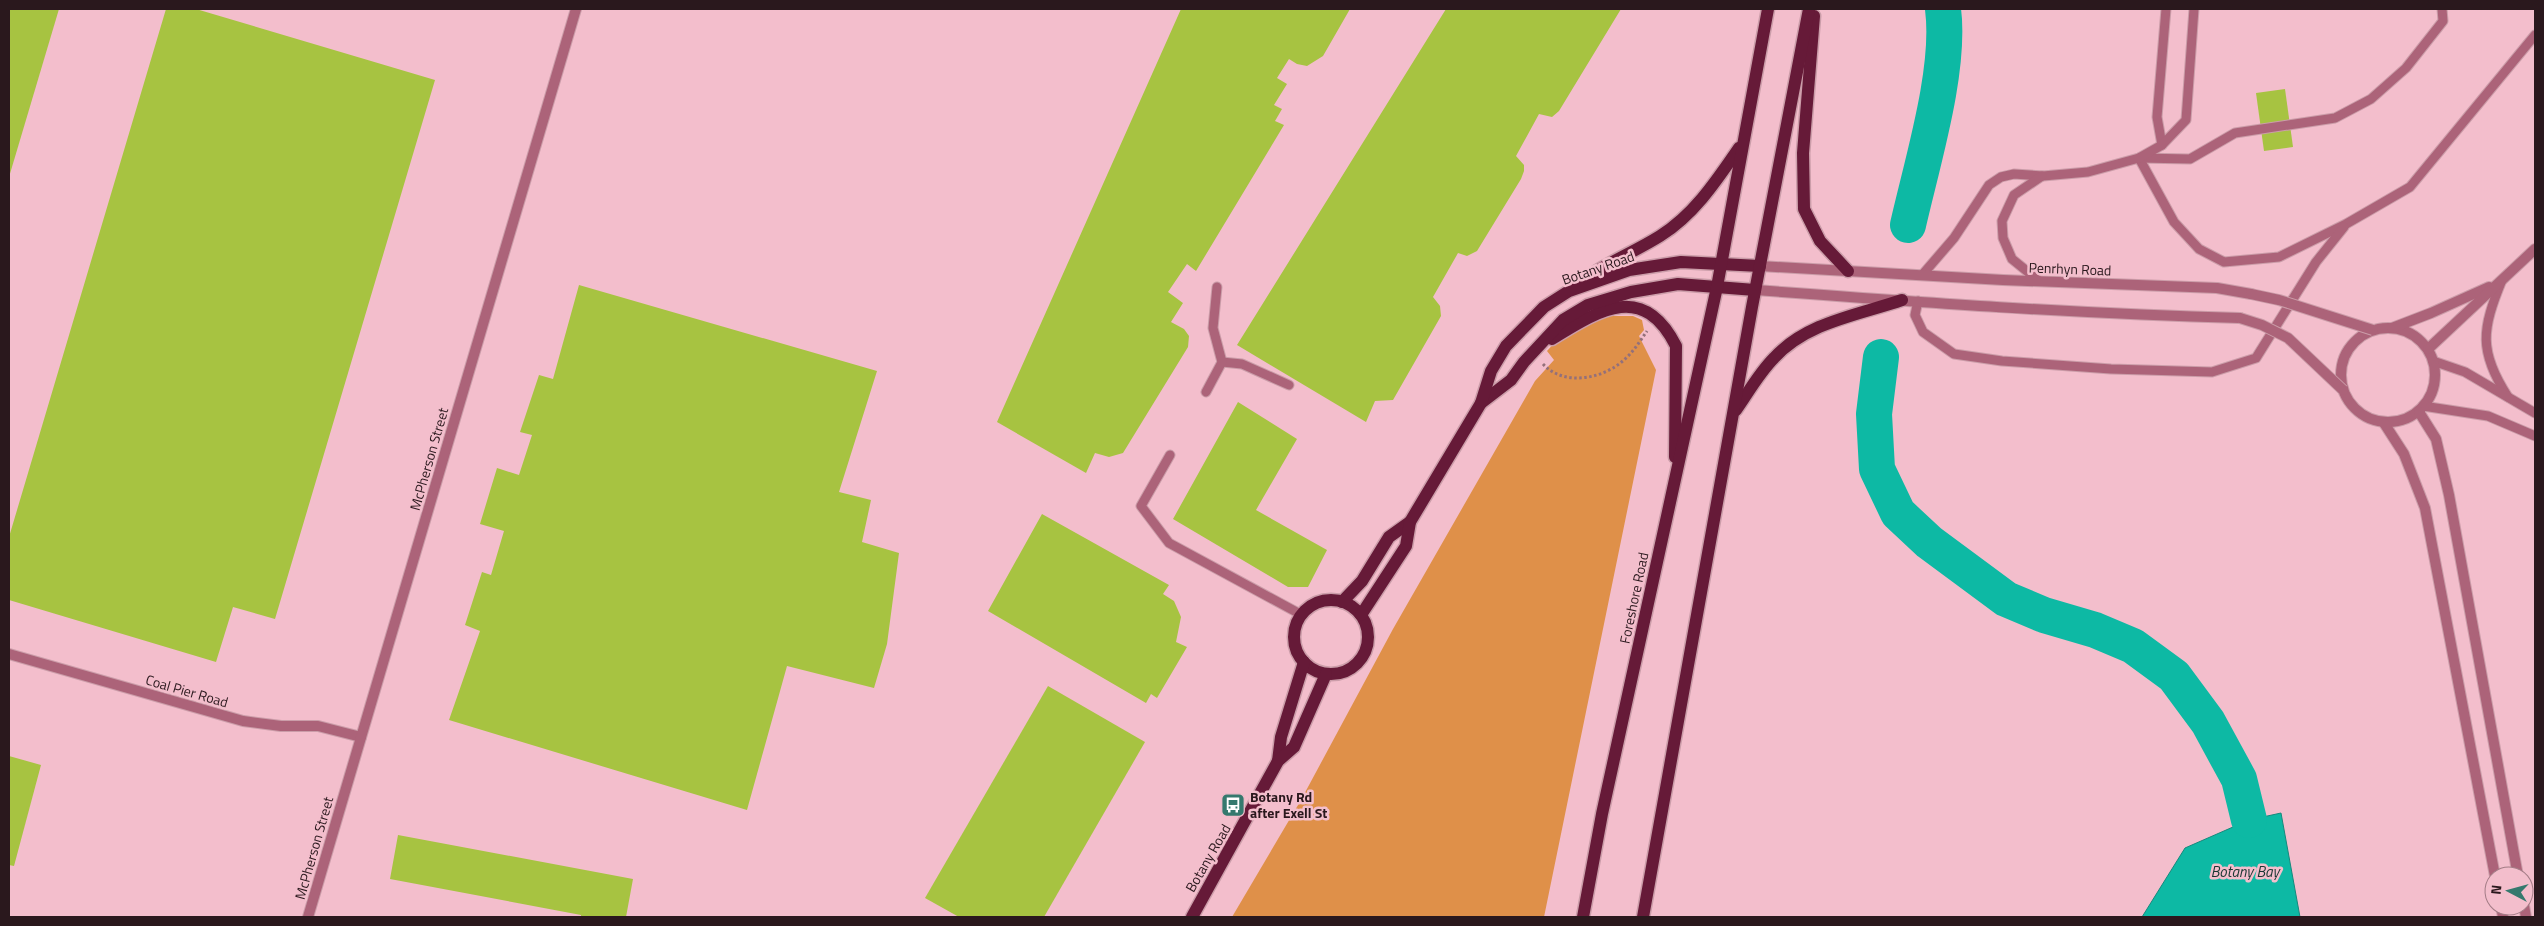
<svg xmlns="http://www.w3.org/2000/svg" width="2544" height="926" font-family="'Titillium Web',sans-serif">
	<style>
		.green { fill: #df9049 }
		.water { fill: #0db9a4; stroke: #16897c }
		.lines { fill: none; stroke-linecap: round; stroke-linejoin: round }
		.river { stroke: #0db9a4; stroke-width: 36 }
		.building { fill: #a7c341 }
		.service-casing { stroke: #cb9da9; stroke-width: 11 }
		.minor-casing { stroke: #cb9da9; stroke-width: 12 }
		.primary-casing { stroke: #cb9da9; stroke-width: 15 }
		.path { stroke: #94707a; stroke-width: 3; stroke-dasharray: 2.5 2.5; stroke-linecap: butt }
		.service { stroke: #ac6379; stroke-width: 9 }
		.minor { stroke: #ac6379; stroke-width: 10 }
		.primary { stroke: #661a38; stroke-width: 12 }
		.minor-bridge-casing { stroke: #cb9da9; stroke-width: 12; stroke-linecap: butt }
		.minor-bridge { stroke: #ac6379; stroke-width: 10 }
		.labels { text-anchor: middle; stroke-width: 5; stroke-linejoin: round; paint-order: stroke }
		.street-label { font-size: 14px; fill: #2a181d; stroke: #f3becc }
		.poi-label { font-size: 14px; font-weight: bold; fill: #2a181d; stroke: #f3becc; text-anchor: start }
		.water-label { font-size: 15px; font-style: italic; fill: #183631; stroke: #f3becc }
	</style>
	<rect width="100%" height="100%" fill="#f3becc"/>
	<path class="green" d="M1601 316H1633L1642 320 1644 330 1639 336 1656 370 1544 917H1232L1301 800 1393 629 1535 381 1554 360 1547 351 1557 340Z"/>
	<path class="water" d="M2281 813 2300 917H2142L2185 848 2249 820Z"/>
	<g class="lines">
		<g class="river">
			<path d="M1908 225C1922 163 1951 70 1943 9"/>
			<path d="M1881 357 1874 414 1877 469 1898 513 1929 542 2006 599 2044 615 2095 630 2133 646 2174 676 2208 722 2239 779 2249 820"/>
		</g>
	</g>
	<g class="building">
		<path d="M9 9H59L9 177Z"/>
		<path d="M166 9H196L435 80 275 619 233 607 216 662 9 600V537Z"/>
		<path d="M1181 9H1350L1323 56 1307 66 1297 64 1289 59 1277 78 1287 84 1274 105 1282 109 1275 121 1284 125 1196 271 1187 264 1168 292 1183 303 1171 322 1184 329 1189 336 1188 347 1123 453 1109 457 1095 453 1086 473 997 422Z"/>
		<path d="M1446 9H1621L1559 111 1552 117 1539 114 1516 156 1524 165V171L1521 179 1477 251 1467 256 1458 253 1433 297 1440 306 1441 316 1393 400 1375 401 1366 422 1237 345Z"/>
		<path d="M2285 89 2293 147 2264 151 2256 93Z"/>
		<path d="M579 285 877 371 839 492 871 500 862 542 899 553 887 644 874 688 787 666 747 810 449 720 480 631 465 625 482 572 491 575 504 531 480 524 497 468 519 475 532 435 520 432 539 375 553 379Z"/>
		<path d="M1238 402 1297 439 1256 510 1327 550 1308 587H1288L1173 519Z"/>
		<path d="M1042 514 1169 585 1163 594 1174 601 1181 617 1176 642 1187 647 1157 698 1151 694 1146 703 988 611Z"/>
		<path d="M1048 686 1145 742 1044 917H959L925 898Z"/>
		<path d="M9 756 41 765 14 866 9 865Z"/>
		<path d="M398 835 633 879 626 917H581V915L390 879Z"/>
	</g>
	<g class="lines">
		<g class="service-casing">
			<g id="service">
				<path d="M2162 145 2157 117 2166 9"/>
				<path d="M2139 158 2174 222 2199 249 2224 262 2279 257 2346 224 2410 187 2535 35"/>
				<path d="M2140 158 2190 159 2235 133 2335 118 2371 99 2406 68 2443 21 2442 9"/>
				<path d="M1923 274 1954 238 1989 185 2001 177 2014 174 2043 176 2088 172 2139 158 2162 145 2186 120 2194 9"/>
				<path d="M2502 280C2482 329 2478 351 2508 397"/>
				<path d="M2039 281 2012 259 2003 238 2002 221 2014 195 2042 176"/>
				<path d="M1918 301 1915 315 1923 332 1954 354 2002 361 2111 369 2212 372 2256 358 2316 262 2344 227"/>
				<path d="M2433 361 2465 372 2535 413"/>
				<path d="M1222 362 1242 364 1289 385"/>
				<path d="M1206 392 1222 362 1213 328 1217 287"/>
				<path d="M2423 406 2488 416 2535 436"/>
				<path d="M1170 455 1141 506 1169 543 1302 615"/>
			</g>
		</g>
		<g class="minor-casing">
			<g id="minor">
				<path d="M1760 266 2003 280 2217 288 2251 294"/>
				<path d="M1755 290C1917 302 2078 314 2240 318"/>
				<circle cx="2388" cy="375" r="47"/>
				<path d="M2392 328 2431 313 2489 287"/>
				<path d="M2428 349 2535 249"/>
				<path d="M2419 412 2436 439 2449 495 2518 876"/>
				<path d="M2384 423 2404 454 2425 508 2495 876"/>
				<path d="M9 654 243 721 281 726H318L361 737"/>
				<path d="M2501 906 2503 917"/>
				<path d="M2524 906 2526 917"/>
				<path d="M308 917 576 9"/>
			</g>
		</g>
		<g class="primary-casing">
			<g id="primary">
				<path d="M1814 16 1803 153 1804 209 1820 241 1848 271"/>
				<path d="M1578 284C1603 264 1633 253 1660 236 1694 215 1717 180 1739 148"/>
				<path d="M1552 339C1599 310 1643 281 1676 346L1675 457"/>
				<path d="M1481 403 1511 380 1524 362 1563 320 1588 305 1631 292 1678 284 1755 290"/>
				<path d="M1736 410C1748 393 1759 373 1774 358 1807 322 1858 315 1902 300"/>
				<circle cx="1331" cy="637" r="37"/>
				<path d="M1342 602 1362 581 1389 537 1410 522"/>
				<path d="M1361 615 1406 546 1410 522 1481 403 1491 371 1506 346 1544 307 1569 291 1629 270 1681 262 1760 266"/>
				<path d="M1278 761 1281 737 1304 662"/>
				<path d="M1192 917 1278 761 1294 747 1326 674"/>
				<path d="M1583 917 1602 814 1717 287 1768 9"/>
				<path d="M1643 917 1752 307 1809 9"/>
			</g>
		</g>
		<path class="path" d="M1543 364C1564 387 1604 379 1625 359 1634 351 1640 341 1647 331"/>
		<use href="#service" class="service"/>
		<use href="#minor" class="minor"/>
		<use href="#primary" class="primary"/>
		<g class="minor-bridge-casing">
			<g id="minor-bridge">
				<path d="M2251 294 2279 300 2373 330"/>
				<path d="M2240 318 2262 325 2288 338 2343 390"/>
			</g>
		</g>
		<use href="#minor-bridge" class="minor-bridge"/>
	</g>
	<defs>
		<g id="bus-square" transform="scale(1.25)"><rect x="-9" y="-9" width="18" height="18" rx="4" fill="#35796e" stroke="#f3becc"/><path d="M-5-6H5V4H4V6H2V4H-2V6H-4V4H-5ZM-3.5-4V0h7V-4ZM-3.5 1.2v1.5H-2V1.2ZM2 1.2v1.5H3.5V1.2Z" fill="#fff"/></g>
	</defs>
	<g fill-rule="evenodd">
		<use href="#bus-square" x="1233" y="805"/>
	</g>
	<g class="labels">
		<g class="street-label">
			<text transform="translate(1598 268) rotate(-19)" y="5">Botany Road</text>
			<text transform="translate(2070 269) rotate(2)" y="5">Penrhyn Road</text>
			<text transform="translate(429 459) rotate(-74)" y="5">McPherson Street</text>
			<text transform="translate(1634 598) rotate(-78)" y="5">Foreshore Road</text>
			<text transform="translate(187 691) rotate(16)" y="5">Coal Pier Road</text>
			<text transform="translate(314 848) rotate(-74)" y="5">McPherson Street</text>
			<text transform="translate(1208 858) rotate(-60)" y="5">Botany Road</text>
		</g>
		<g class="poi-label">
			<text x="1250" y="802">Botany Rd<tspan x="1250" dy="16">after Exell St</tspan></text>
		</g>
		<g class="water-label">
			<text x="2245" y="877">Botany Bay</text>
		</g>
	</g>
	<rect width="2544" height="926" fill="none" stroke="#2a181d" stroke-width="20"/>
	<g transform="translate(2509 891) rotate(276)"><circle r="24" fill="#f3becc" stroke="#a37c86"/>
	<path d="M0-4L9 19L0 12L-9 19Z" fill="#35796e"/>
	<text y="-8" font-size="14" font-weight="bold" text-anchor="middle" fill="#2a181d">N</text>
	</g>
</svg>
